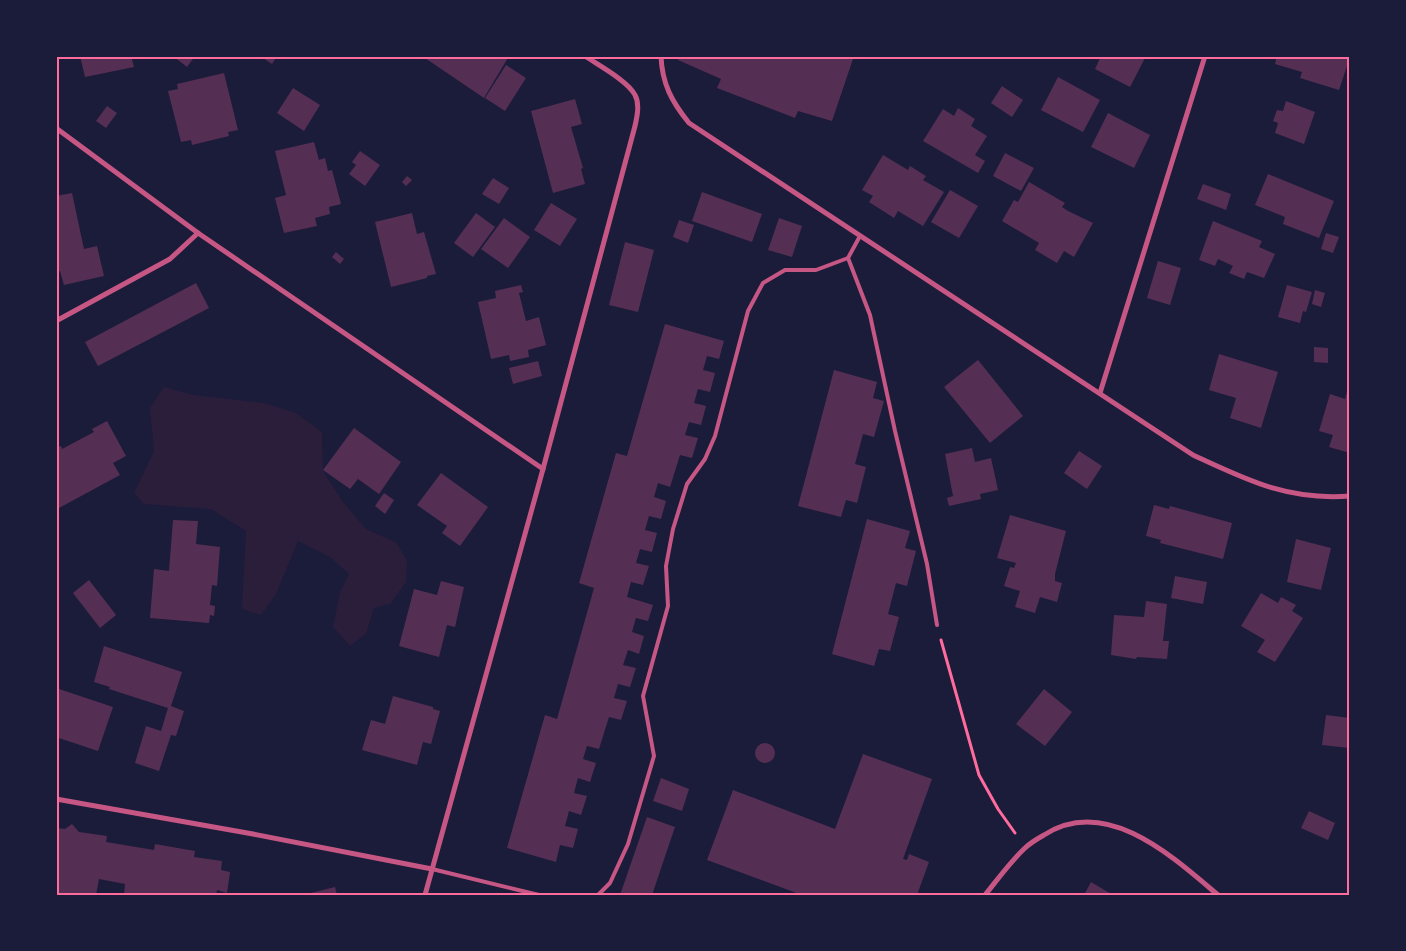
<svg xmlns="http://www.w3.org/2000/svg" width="1406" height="951" font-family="'Fira Sans Condensed',sans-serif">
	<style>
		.green { fill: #2a1e3b }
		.building { fill: #542f53 }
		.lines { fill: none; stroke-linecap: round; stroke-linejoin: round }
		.path { stroke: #ff6b9d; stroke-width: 3 }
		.service { stroke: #c65784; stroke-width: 4 }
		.minor { stroke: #c65784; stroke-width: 5 }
		.neatline { fill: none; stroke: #ff6b9d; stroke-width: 2 }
	</style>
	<rect width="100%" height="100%" fill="#1b1b3a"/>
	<path class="green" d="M164 387 193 395 264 403 296 413 322 432 323 471 343 502 366 529 397 543 407 561 406 582 390 604 374 608 366 634 350 646 333 627 340 592 349 574 330 557 298 541 276 594 261 615 242 609 246 531 211 509 144 504 134 493 154 451 150 408Z"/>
	<g class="building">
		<path d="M80 56H131L134 67 85 77Z"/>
		<path d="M173 56H195L187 67Z"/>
		<path d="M260 56H277L272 64Z"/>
		<path d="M422 56H509L484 98Z"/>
		<path d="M680 56H854L832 121 798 111 795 118 717 88 721 79 678 60Z"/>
		<path d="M1101 56H1146L1130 87 1095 69Z"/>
		<path d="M1277 56H1347L1350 57 1339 90 1300 78 1302 72 1275 64Z"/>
		<path d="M506 65 526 78 505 111 485 98Z"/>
		<path d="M224 73 238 130 228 132 229 136 192 145 191 140 181 142 168 91 178 89 177 84Z"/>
		<path d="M1058 77 1100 100 1083 132 1041 110Z"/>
		<path d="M1002 86 1023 100 1012 117 991 103Z"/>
		<path d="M293 88 320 105 304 131 277 113Z"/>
		<path d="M575 99 582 124 571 127 583 168 581 169 585 184 553 193 531 111Z"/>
		<path d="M1286 101 1315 112 1304 144 1275 133 1278 123 1273 121 1277 110 1283 111Z"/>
		<path d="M107 106 117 113 106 128 96 121Z"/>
		<path d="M958 108 975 119 971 126 987 136 975 155 985 161 978 173 923 141 943 109 954 116Z"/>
		<path d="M1108 113 1150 135 1134 168 1091 147Z"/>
		<path d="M314 142 319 160 325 158 328 171 332 170 341 204 329 207 330 214 315 218 317 226 284 233 275 198 286 195 275 151Z"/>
		<path d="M360 151 380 165 365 186 349 174 356 165 352 162Z"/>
		<path d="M1005 153 1034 168 1021 191 993 176Z"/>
		<path d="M883 155 908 170 910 166 926 176 923 180 944 192 923 226 898 211 894 218 869 202 873 196 862 190Z"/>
		<path d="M1268 174 1334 201 1319 238 1283 224 1285 217 1255 205Z"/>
		<path d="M407 176 412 180 406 186 402 182Z"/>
		<path d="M493 178 509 188 499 204 482 194Z"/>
		<path d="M1029 182 1065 203 1062 207 1068 211 1093 223 1074 257 1064 251 1057 263 1035 250 1039 243 1002 221 1014 200 1018 202Z"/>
		<path d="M1203 184 1231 194 1226 210 1197 199Z"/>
		<path d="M950 190 978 206 959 238 931 222Z"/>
		<path d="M702 192 762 214 752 242 692 221Z"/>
		<path d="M72 193 84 249 97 246 104 276 64 285 60 271 56 272V196Z"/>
		<path d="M551 203 577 219 560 246 534 230Z"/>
		<path d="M412 213 417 234 424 232 436 274 427 276V278L391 287 375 222Z"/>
		<path d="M476 213 495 227 473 257 454 243Z"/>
		<path d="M504 218 530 237 508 268 481 249Z"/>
		<path d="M779 218 802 226 792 257 768 250Z"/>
		<path d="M679 220 694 225 688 243 673 237Z"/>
		<path d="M1213 221 1262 241 1259 247 1275 254 1264 278 1247 272 1244 279 1229 273 1233 266 1218 259 1215 266 1199 260Z"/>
		<path d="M1326 233 1339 237 1333 253 1321 249Z"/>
		<path d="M625 242 654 250 638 312 609 305Z"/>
		<path d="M336 252 344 259 340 264 332 257Z"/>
		<path d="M1158 261 1181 268 1170 305 1147 298Z"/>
		<path d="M196 283 209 308 98 366 85 342Z"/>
		<path d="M521 285 523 292 519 293 526 321 539 317 546 345 528 350 529 357 510 361 509 355 491 359 478 302 496 298 495 291Z"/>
		<path d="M1287 285 1312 292 1306 312 1303 311 1300 323 1278 317Z"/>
		<path d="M1315 290 1325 293 1321 307 1312 304Z"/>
		<path d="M665 324 724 341 719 359 707 356 703 370 715 373 710 392 698 389 694 403 706 406 701 425 689 422 685 435 698 438 692 458 680 455 670 487 658 483 654 497 666 501 661 519 649 516 645 530 657 533 652 552 640 549 636 563 649 566 643 585 631 582 627 597 653 605 648 621 636 618 632 632 644 636 639 654 628 650 623 665 636 668 630 687 618 684 614 698 627 701 621 720 609 717 599 749 587 746 583 759 596 763 590 782 578 778 574 793 587 796 581 815 569 811 565 826 578 829 573 848 560 845 556 862 507 848 545 715 557 719 594 588 579 583 616 453 627 456Z"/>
		<path d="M1314 347 1328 348V363L1314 362Z"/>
		<path d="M1219 354 1278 372 1261 428 1230 418 1236 398 1209 390Z"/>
		<path d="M978 360 1023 416 990 443 944 387Z"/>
		<path d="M538 361 542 376 513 384 509 368Z"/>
		<path d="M834 370 877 382 873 398 884 401 874 437 863 434 855 464 866 467 857 503 846 500 841 517 798 506Z"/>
		<path d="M1349 384H1350V453L1329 447 1333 435 1319 431 1330 394 1345 399Z"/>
		<path d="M107 421 126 456 113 463 120 475 59 508 56 502V448L61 446 62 449 94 432 92 429Z"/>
		<path d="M354 428 401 462 379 494 358 479 350 489 323 470Z"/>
		<path d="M972 448 975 462 991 458 998 490 980 494 981 499 949 506 947 498 953 496 945 454Z"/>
		<path d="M1079 451 1102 466 1087 489 1064 473Z"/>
		<path d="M441 473 488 507 460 546 442 533 447 526 417 505Z"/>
		<path d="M384 493 394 500 385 514 375 506Z"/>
		<path d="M1154 505 1169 509 1170 506 1232 523 1223 559 1160 543 1161 540 1146 536Z"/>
		<path d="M1010 515 1066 531 1055 574V581L1062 583 1057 602 1040 597 1035 613 1015 607 1020 591 1004 586 1010 567 1014 568 1016 563 997 558Z"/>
		<path d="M867 519 910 531 905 548 916 551 907 586 896 583 888 614 899 617 890 651 879 649 874 666 832 654Z"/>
		<path d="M173 520 198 521 196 544 220 547 217 586 212 585 210 605 215 606 214 616 210 615 209 623 150 618 154 569 169 571Z"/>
		<path d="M1296 539 1331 548 1321 590 1287 582Z"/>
		<path d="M1175 576 1207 582 1203 604 1171 598Z"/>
		<path d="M89 580 116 615 100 628 73 593Z"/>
		<path d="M441 581 464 587 455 627 447 625 439 657 399 646 414 589 437 595Z"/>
		<path d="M1261 593 1278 603 1281 597 1296 605 1292 611 1303 618 1275 662 1257 652 1265 640 1241 626Z"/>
		<path d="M1146 601 1167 604 1163 641H1169L1167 659 1137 657 1136 659 1111 655 1114 615 1144 617Z"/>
		<path d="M104 646 182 672 171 706 184 711 176 736 171 735 159 771 135 763 146 726 161 731 168 708 109 689 110 687 94 682Z"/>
		<path d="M56 688 113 707 98 751 56 737Z"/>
		<path d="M1044 689 1072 712 1045 746 1016 724Z"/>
		<path d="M393 696 433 707V709L440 711 431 744 423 742 417 765 362 750 371 720 385 724Z"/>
		<path d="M1326 715 1350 718 1349 748 1322 745Z"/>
		<circle cx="765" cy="753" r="10"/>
		<path d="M863 754 932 779 903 859 907 860 909 854 929 862 917 895H802L707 860 733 790 835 829Z"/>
		<path d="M661 778 689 789 682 811 653 801Z"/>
		<path d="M1309 811 1335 823 1328 840 1301 828Z"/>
		<path d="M647 817 675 827 652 895H620Z"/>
		<path d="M72 824 79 832 107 836 106 842 154 850 155 844 195 851 194 857 222 861 221 870 230 872 227 893 217 890 216 895H124L125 884 99 879 96 895 67 893 57 895 56 828 65 829Z"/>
		<path d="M1091 882 1113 895H1084Z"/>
		<path d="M335 887 337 895H307V894Z"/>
	</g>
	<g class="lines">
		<path class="path" d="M941 640 979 775 998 809 1015 833"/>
		<g class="service">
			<path d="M848 258 870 315 895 431 927 564 937 625"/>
			<path d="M432 869 539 895"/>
			<path d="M598 895 610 883 628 844 654 756 643 696 668 606 666 566 673 529 687 484 705 459 715 436 748 311 763 283 785 270H816L848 258 860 236"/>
		</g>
		<g class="minor">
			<path d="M661 56C662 84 672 102 689 123L1193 455C1247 480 1288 501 1350 496"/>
			<path d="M56 128 198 233 543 469"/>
			<path d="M56 321 170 259 198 233"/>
			<path d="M1100 393 1205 56"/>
			<path d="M56 799 253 834 432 869"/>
			<path d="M425 895 543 469 635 126C637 117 640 104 635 95 628 81 598 65 585 56"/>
			<path d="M985 895C998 879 1010 862 1025 848 1030 843 1037 839 1044 835 1106 795 1172 856 1218 895"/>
		</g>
	</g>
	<rect width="1406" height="951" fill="none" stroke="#1b1b3a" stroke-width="115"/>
	<rect x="58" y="58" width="1290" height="836" class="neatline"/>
</svg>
